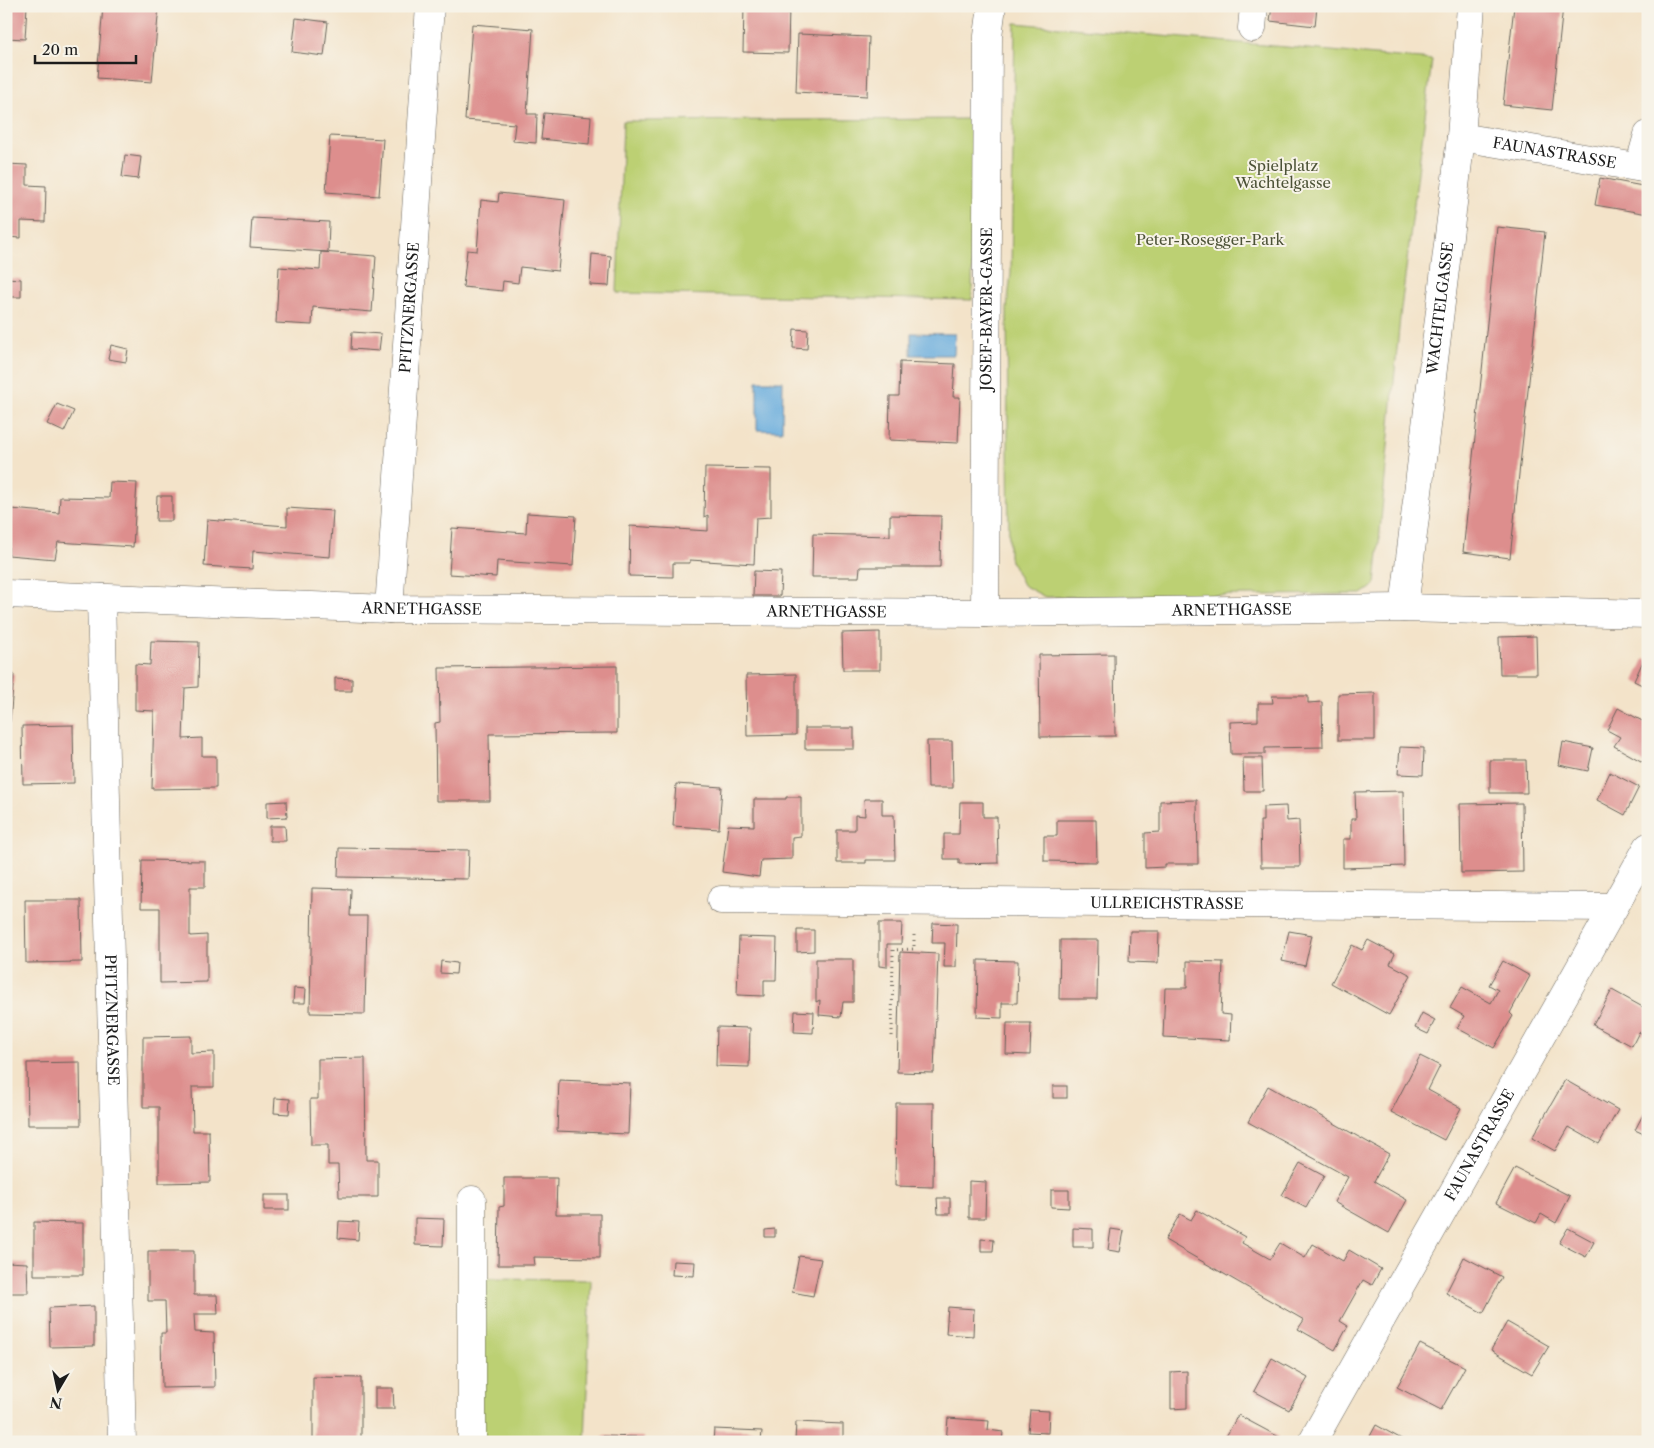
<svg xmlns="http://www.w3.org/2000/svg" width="1654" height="1448" font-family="'Libre Caslon Text',serif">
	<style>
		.green { fill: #bcd073; stroke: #6c7648 }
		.water { fill: #67acdd; stroke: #42647c }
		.building { fill: #dd8e8d }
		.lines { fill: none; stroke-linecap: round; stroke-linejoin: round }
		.minor-casing { stroke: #676259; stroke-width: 29 }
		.path { stroke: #676259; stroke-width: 3; stroke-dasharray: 1 4; stroke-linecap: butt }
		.minor { stroke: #fff; stroke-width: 28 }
		.labels { text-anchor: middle; stroke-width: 4; stroke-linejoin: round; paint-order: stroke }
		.street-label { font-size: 15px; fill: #1c1c1c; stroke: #f7f3e8 }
		.park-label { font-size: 15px; fill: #4c5236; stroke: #f7f3e8 }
	</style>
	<rect width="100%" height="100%" fill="#f7f3e8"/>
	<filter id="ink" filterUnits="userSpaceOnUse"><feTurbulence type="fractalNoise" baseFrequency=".02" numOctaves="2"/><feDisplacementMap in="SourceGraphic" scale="10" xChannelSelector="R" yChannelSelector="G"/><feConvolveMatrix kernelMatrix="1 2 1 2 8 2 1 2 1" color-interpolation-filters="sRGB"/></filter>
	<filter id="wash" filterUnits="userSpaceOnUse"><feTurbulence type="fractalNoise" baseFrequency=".0096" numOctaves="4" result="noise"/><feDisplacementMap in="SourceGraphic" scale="20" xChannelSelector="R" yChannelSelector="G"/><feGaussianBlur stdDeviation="1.12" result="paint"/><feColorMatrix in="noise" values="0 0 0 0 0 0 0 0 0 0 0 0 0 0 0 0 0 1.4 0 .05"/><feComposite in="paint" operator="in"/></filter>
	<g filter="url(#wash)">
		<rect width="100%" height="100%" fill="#f3e3c9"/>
		<g class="green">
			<path d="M1015 23 1432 60 1400 317 1375 585 1362 594 1045 597 1023 585 1009 557 1007 309 1011 273Z"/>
			<path d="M974 119 972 300 617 293 623 121Z"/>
			<path d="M481 1279 591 1280 585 1442H480Z"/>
		</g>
		<g class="water">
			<path d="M911 333 955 334 954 355H911Z"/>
			<path d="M757 381H783L782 431 757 430Z"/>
		</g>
		<g id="blocks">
			<g class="building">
				<path d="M6 6H27L25 39 6 38Z"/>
				<path d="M103 6H159L152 82 97 78Z"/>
				<path d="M744 6H789L788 53 743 52Z"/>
				<path d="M1272 6H1317L1315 26 1270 21Z"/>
				<path d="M1514 6H1563L1552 110 1503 105Z"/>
				<path d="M296 18 328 22 324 56 292 52Z"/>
				<path d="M472 24 533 29 527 114H537L536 143 513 141 515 124 465 120Z"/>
				<path d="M798 34 869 37 867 96 796 92Z"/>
				<path d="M544 113 591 117 589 144 541 139Z"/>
				<path d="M330 136 383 139 379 196 326 192Z"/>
				<path d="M125 155 141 157 138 179 122 177Z"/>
				<path d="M6 164 27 165V185L46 186 45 222 21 221V238L6 237Z"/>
				<path d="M1600 178 1648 187V214L1595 205Z"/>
				<path d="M499 193 565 200 558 271 520 267 518 283 503 281 502 291 463 287 467 250 477 251 481 200 498 202Z"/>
				<path d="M252 218 329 222 328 252 250 247Z"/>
				<path d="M1497 227 1545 232 1510 558 1463 552Z"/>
				<path d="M321 252 376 256 372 312 313 307 312 325 276 323 279 267 320 270Z"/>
				<path d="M592 254 611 256 609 286 590 285Z"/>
				<path d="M6 278 21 279V297H6Z"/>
				<path d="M794 329 808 330 807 349 793 348Z"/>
				<path d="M352 332 381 334 379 351 351 349Z"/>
				<path d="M111 345 128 349 126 362 108 359Z"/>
				<path d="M900 362 955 364 953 397H960L958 443 889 440 890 396H899Z"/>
				<path d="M57 404 74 411 64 432 47 424Z"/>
				<path d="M705 468 771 469V517L756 518 754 564 690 560V563H673V577L629 576 630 526 708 531V515L704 517Z"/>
				<path d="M110 482 137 483 133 547 58 542 55 559 8 555 11 509 59 513 60 497 109 498Z"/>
				<path d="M157 496H172V521H156Z"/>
				<path d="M287 508 333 511 330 557 253 551 252 569 204 566 207 520 287 526Z"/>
				<path d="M527 513 576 516 573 566 497 561 496 577 449 574 452 528 526 533Z"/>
				<path d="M890 515 941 516 940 567H860L859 577H812L813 534 890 536Z"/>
				<path d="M754 571 781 572 780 596H753Z"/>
				<path d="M880 632V670H843L842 633Z"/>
				<path d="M1536 636 1537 674H1500L1499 637Z"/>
				<path d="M151 641 199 642 198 687 185 688 183 739 202 738V756H216V788L152 789 154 711 135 710V664L150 665Z"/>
				<path d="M1114 654 1115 736 1040 737 1039 655Z"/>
				<path d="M1644 659 1648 660V688L1634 681Z"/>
				<path d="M617 666V733L489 734 490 801H436L435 723 440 722 439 668Z"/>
				<path d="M6 673 14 674 10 722H6Z"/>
				<path d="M796 674V735L747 736 746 675Z"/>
				<path d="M335 678 352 679V691H335Z"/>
				<path d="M1375 693V740H1338V694Z"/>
				<path d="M1272 696H1308V703L1322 702 1323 747 1265 748V754H1231L1230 722 1258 721V703H1273Z"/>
				<path d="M1618 708 1648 724V765L1614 746 1620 737 1607 730Z"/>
				<path d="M73 725 74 783 23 784 22 726Z"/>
				<rect x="805" y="728" width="49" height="21"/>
				<path d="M927 741H952L953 788H928Z"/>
				<path d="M1563 742 1593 748 1588 771 1559 765Z"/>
				<path d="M1400 747 1424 748 1423 775 1398 774Z"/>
				<path d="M1243 758H1262L1263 791H1244Z"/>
				<path d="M1490 760H1526L1527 793H1490Z"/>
				<path d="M1610 772 1639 787 1625 815 1597 800Z"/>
				<path d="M676 784 722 787 719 829 673 826Z"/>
				<path d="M1403 791 1404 866 1343 868V839H1351V819H1356L1355 792Z"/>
				<path d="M786 797H801V836L792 837V859L761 860 759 877 722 872 728 825 754 826V799H786Z"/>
				<path d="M864 799H882V815H894L895 860H866V863H837V830H855V815L865 816Z"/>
				<path d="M1197 800 1198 864H1165V867L1145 868V833L1160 832V801Z"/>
				<path d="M286 801 287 817 267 818V802Z"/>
				<path d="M960 802H983V817H997L998 863 959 864V859H944V834H959Z"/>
				<path d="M1522 803 1523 872 1461 873 1460 804Z"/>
				<path d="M1286 806 1287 821 1299 820 1300 867H1261L1260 821H1263V807Z"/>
				<path d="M1057 820H1096L1097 862 1044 861V836H1057Z"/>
				<path d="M270 826H285L286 841H270Z"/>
				<path d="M339 848 469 850 468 879 338 877Z"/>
				<path d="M142 860 205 861V887H190V936L207 935V982L160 983V908H141Z"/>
				<path d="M312 888 351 889 350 916H367L365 1014 310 1013Z"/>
				<path d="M25 900H81L82 962 26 963Z"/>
				<path d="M879 923H902L901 944H887V967L879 966Z"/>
				<path d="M933 923 957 924 956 967H944L945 943H932Z"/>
				<path d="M797 930H814V951L797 952Z"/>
				<path d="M1130 931H1159L1158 963 1129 962Z"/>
				<path d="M1289 931 1312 935 1305 966 1282 961Z"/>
				<path d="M739 937 777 938 776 980H764V996L737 995Z"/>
				<path d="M1060 940H1098L1097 999H1059Z"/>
				<path d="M1368 940 1395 954 1390 964 1411 975 1389 1015 1331 983 1352 945 1362 950Z"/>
				<path d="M900 952 938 954 934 1073 897 1072Z"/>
				<path d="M816 959H853V1002H843L841 1017 819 1015 820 1000 816 1002Z"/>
				<path d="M978 960 1018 961 1017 1003H1002V1018L977 1017Z"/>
				<path d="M441 961 457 963 456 974 440 973Z"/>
				<path d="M1187 961 1223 962 1221 1014 1231 1015 1230 1040 1163 1037 1165 988H1187Z"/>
				<path d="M1503 961 1530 976 1510 1013 1513 1016 1494 1048 1457 1028 1464 1016 1450 1008 1462 987 1491 1003 1498 990 1489 985Z"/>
				<path d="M294 988 306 989 305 1003H293Z"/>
				<path d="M1612 990 1648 1010V1037L1639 1032 1632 1046 1593 1025Z"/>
				<path d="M795 1011 814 1012 813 1033 794 1032Z"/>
				<path d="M1422 1013 1435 1020 1428 1034 1415 1028Z"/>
				<path d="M1007 1023H1031L1030 1055 1006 1054Z"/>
				<path d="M717 1027 750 1028 749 1067 716 1066Z"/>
				<path d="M191 1036V1053L214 1052V1087H192L193 1131H209L210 1182 159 1183V1107H143V1037Z"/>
				<path d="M1420 1056 1440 1066 1428 1090 1461 1108 1444 1140 1391 1112Z"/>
				<path d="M365 1058 366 1160H378V1197H339L338 1165H328V1145H311L310 1099H318V1059Z"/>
				<path d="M80 1062 81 1125H28L27 1063Z"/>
				<path d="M559 1080 630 1083 628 1134 557 1131Z"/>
				<path d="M1565 1080 1618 1110 1599 1144 1569 1127 1555 1151 1532 1138Z"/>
				<rect x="1053" y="1086" width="14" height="12"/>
				<path d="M1268 1086 1389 1154 1374 1181 1407 1200 1389 1233 1334 1202 1348 1177 1248 1122Z"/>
				<path d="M275 1098 290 1099 289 1114 274 1113Z"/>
				<path d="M896 1103H934L933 1187 895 1186Z"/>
				<path d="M1646 1109 1648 1110V1136L1635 1130Z"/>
				<path d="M1300 1163 1324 1176 1306 1208 1282 1195Z"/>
				<path d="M1515 1168 1570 1196 1556 1223 1541 1214 1536 1223 1496 1203Z"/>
				<path d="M504 1178H557L556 1214H600V1258L534 1257 535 1265H498L499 1207 504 1206Z"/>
				<path d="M969 1181 986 1182 985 1218H969Z"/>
				<path d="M1051 1190H1069V1208L1051 1207Z"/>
				<rect x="264" y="1195" width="25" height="15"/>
				<path d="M937 1198H950V1214H938Z"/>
				<path d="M1197 1210 1245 1237 1242 1243 1270 1259 1280 1243 1305 1258 1313 1244 1343 1261 1349 1250 1381 1269 1372 1285 1363 1280 1340 1321 1348 1326 1335 1350 1298 1329 1304 1320 1165 1240 1180 1214 1191 1220Z"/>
				<path d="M415 1218 444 1219 443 1246 415 1245Z"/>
				<path d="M339 1221 359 1222 358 1240 338 1238Z"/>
				<path d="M34 1222 83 1223V1275H34Z"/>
				<path d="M1073 1228 1093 1229V1247H1073Z"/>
				<path d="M1568 1228 1594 1242 1586 1257 1559 1243Z"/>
				<path d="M775 1229V1237H765V1230Z"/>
				<path d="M1111 1229 1124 1231 1120 1252 1108 1250Z"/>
				<path d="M981 1239 994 1240 993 1251H981Z"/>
				<path d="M148 1251H194V1295H217L218 1314H194L195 1332 214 1333 215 1387 162 1388 161 1333H166L165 1301H148Z"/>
				<path d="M799 1256 821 1259 813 1296 792 1292Z"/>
				<path d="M1464 1257 1502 1277 1483 1313 1446 1293Z"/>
				<path d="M673 1261 695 1262 694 1276 672 1275Z"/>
				<path d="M6 1262 27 1263 28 1293H6Z"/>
				<path d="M94 1306V1346L50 1347 49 1308Z"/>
				<path d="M948 1307 974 1309 973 1336 946 1334Z"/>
				<path d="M1507 1322 1549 1346 1532 1374 1491 1350Z"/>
				<path d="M1420 1344 1465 1367 1441 1410 1397 1387Z"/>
				<path d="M1272 1358 1308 1378 1289 1410 1254 1391Z"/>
				<path d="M1187 1371V1408L1171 1409V1372Z"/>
				<path d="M313 1377 361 1378V1442H313Z"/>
				<path d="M375 1388H393L394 1409H375Z"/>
				<path d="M1030 1410 1049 1411 1048 1433 1028 1432Z"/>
				<path d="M1238 1415 1279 1437 1276 1442H1223Z"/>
				<path d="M948 1418 989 1421 988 1430 1003 1432 1002 1442H946Z"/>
				<path d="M796 1422 843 1424V1442H795Z"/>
				<path d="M1376 1425 1407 1442H1367Z"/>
				<path d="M714 1429 762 1431 761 1442H713Z"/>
				<path d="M602 1436 644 1437V1442H602Z"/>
			</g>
		</g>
	</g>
	<g filter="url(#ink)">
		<use href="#blocks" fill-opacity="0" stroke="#676259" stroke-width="1"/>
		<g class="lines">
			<g class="minor-casing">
				<g id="minor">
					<path d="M1252 28 1254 6"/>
					<path id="s1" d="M1461 137 1648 169"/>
					<path d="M1639 167 1648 135"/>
					<path id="s2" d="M6 594 389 609 985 613 1404 608 1648 614"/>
					<path id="s3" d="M101 598 122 1442"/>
					<path id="s4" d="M1404 608 1461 137 1471 6"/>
					<path id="s5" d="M389 609 430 6"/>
					<path id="s6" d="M985 613 988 36 992 6"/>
					<path id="s7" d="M721 900 1614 907"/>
					<path d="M472 1200V1442"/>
					<path id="s8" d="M1312 1442 1648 847"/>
				</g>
			</g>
			<path class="path" d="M892 1036 893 950 914 949V933"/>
			<use href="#minor" class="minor"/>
		</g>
	</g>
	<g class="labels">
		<g class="street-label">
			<text dy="5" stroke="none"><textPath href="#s1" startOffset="95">FAUNASTRASSE</textPath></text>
			<text dy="5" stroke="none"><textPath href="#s5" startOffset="302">PFITZNERGASSE</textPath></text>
			<text dy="5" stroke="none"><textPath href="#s4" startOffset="302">WACHTELGASSE</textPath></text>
			<text dy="5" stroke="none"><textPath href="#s6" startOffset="304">JOSEF-BAYER-GASSE</textPath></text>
			<text dy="5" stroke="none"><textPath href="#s2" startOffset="416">ARNETHGASSE</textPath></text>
			<text dy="5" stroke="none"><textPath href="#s2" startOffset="1226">ARNETHGASSE</textPath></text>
			<text dy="5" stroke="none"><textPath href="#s2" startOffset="821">ARNETHGASSE</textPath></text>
			<text dy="5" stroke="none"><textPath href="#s7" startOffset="446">ULLREICHSTRASSE</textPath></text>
			<text dy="5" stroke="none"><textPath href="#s3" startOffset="422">PFITZNERGASSE</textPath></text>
			<text dy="5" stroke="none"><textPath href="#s8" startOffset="341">FAUNASTRASSE</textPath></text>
		</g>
		<g class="park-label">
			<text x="1283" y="171">Spielplatz<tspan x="1283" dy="17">Wachtelgasse</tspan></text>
			<text x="1210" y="245">Peter-Rosegger-Park</text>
		</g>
	</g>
	<rect width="1654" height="1448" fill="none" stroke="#f7f3e8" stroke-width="25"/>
	<g transform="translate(58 1390) rotate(189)" stroke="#f7f3e8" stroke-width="4" paint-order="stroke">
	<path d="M0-4L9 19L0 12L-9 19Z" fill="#1c1c1c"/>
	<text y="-8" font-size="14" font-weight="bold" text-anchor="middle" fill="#1c1c1c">N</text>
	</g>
	<path d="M35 55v8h101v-8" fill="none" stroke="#1c1c1c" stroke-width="2.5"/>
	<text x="42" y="55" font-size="15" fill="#1c1c1c" stroke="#f7f3e8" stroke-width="4" paint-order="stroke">20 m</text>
</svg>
